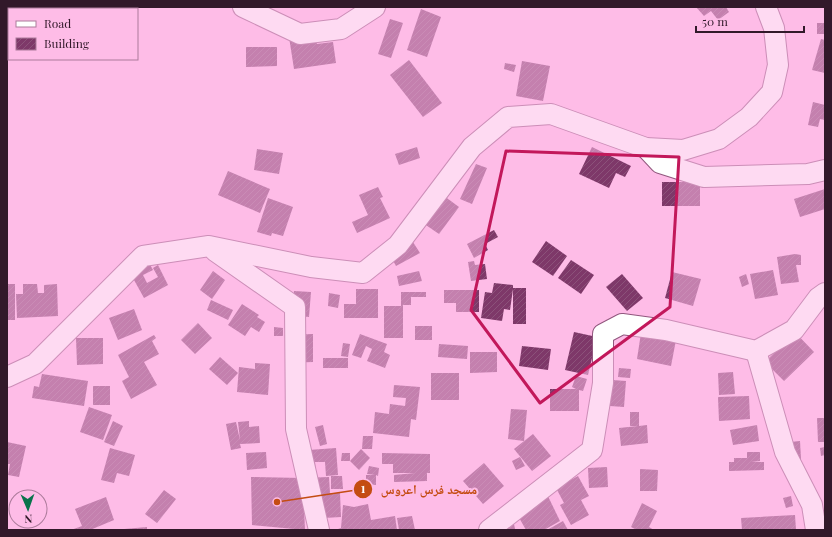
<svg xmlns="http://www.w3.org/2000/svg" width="832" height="537" font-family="'Playfair Display','Noto Naskh Arabic',serif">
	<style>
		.building { fill: url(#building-hatch) }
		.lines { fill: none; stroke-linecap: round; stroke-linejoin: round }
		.minor-casing { stroke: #91577e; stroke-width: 22 }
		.minor { stroke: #fff; stroke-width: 20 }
		.marked { fill: none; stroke: #c2185b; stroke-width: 3; stroke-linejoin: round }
		.leader { fill: none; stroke: #c44c12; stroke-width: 1.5 }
		.callout-dot { fill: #c44c12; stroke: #febce7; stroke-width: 1.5 }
		.mark-label { font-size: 12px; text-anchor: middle; font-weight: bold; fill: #fff }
		.callout-label { font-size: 13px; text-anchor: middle; font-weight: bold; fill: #c44c12; stroke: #febce7; stroke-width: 4; stroke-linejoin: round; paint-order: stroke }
	</style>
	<defs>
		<pattern id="building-hatch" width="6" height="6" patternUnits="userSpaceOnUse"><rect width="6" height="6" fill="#7e3869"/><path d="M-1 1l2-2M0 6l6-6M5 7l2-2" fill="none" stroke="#8c527a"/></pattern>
	</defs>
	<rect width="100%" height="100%" fill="#febce7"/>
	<g class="building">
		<path d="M7 7H26L27 9H9V41L7 42Z"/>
		<path d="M696 7H726L729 12 718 20 711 11 704 16Z"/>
		<path d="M421 9 441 17 427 57 407 50Z"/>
		<path d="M390 19 403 23 391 58 378 54Z"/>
		<rect x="817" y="23" width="8" height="11"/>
		<path d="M315 32 317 44 333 42 336 63 294 69 289 37Z"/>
		<path d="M821 39 825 40V73L812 70Z"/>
		<path d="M246 47H277V66L246 67Z"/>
		<path d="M409 60 442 103 423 117 390 75Z"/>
		<path d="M522 61 550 66 543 101 516 96Z"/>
		<path d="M505 63 516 65 514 72 504 69Z"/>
		<path d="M813 102 825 105V120L820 119 818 127 808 125Z"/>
		<path d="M417 147 420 158 399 165 395 154Z"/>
		<path d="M592 147 631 166 625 177 616 173 609 188 579 174Z"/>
		<path d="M257 149 283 153 279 174 254 170Z"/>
		<path d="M476 164 487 168 472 204 460 199Z"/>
		<path d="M228 171 270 189 260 213 218 195Z"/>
		<rect x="662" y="182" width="38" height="24"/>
		<path d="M378 187 383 197 380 198 390 218 357 233 352 222 368 215 359 195Z"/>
		<path d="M825 189V209L800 217 794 199Z"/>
		<path d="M440 193 459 207 439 234 420 221Z"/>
		<path d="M268 198 293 207 283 236 272 233 271 236 257 232Z"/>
		<path d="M494 230 498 237 485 244 488 250 474 258 467 244Z"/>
		<path d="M411 239 420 253 396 266 388 251Z"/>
		<path d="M546 241 567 256 553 276 532 262Z"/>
		<path d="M795 254 801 255V265H796L799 282 781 284 777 257Z"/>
		<path d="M571 260 594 275 581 294 558 278Z"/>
		<path d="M148 261 153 270 143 275 147 283 158 277 153 268 158 265 168 285 144 298 129 271Z"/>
		<path d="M474 261 475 265 485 264 487 279 471 281 468 262Z"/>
		<path d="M773 270 778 295 755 299 750 274Z"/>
		<path d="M213 271 225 280 212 299 200 290Z"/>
		<path d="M419 271 422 281 399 286 397 276Z"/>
		<path d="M672 272 701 279 693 306 665 298Z"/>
		<path d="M622 274 643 298 627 311 606 287Z"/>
		<path d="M746 274 749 284 742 287 739 277Z"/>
		<path d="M494 283 513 285V288H526V324H513V289L510 310 504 309 502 321 481 318 485 292 492 293Z"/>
		<rect x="7" y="284" width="8" height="36"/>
		<path d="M23 284H37L38 293H44V285L57 284 58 316 17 318 16 294H23Z"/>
		<path d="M356 289H378V318H344V304H356Z"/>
		<path d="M444 290H479V312H456V303H444Z"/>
		<path d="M294 291 311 292 309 317 286 315 293 303Z"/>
		<path d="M401 292H426V297H411V305H403V338H384V306H401Z"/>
		<path d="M329 293 340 295 338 308 328 306Z"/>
		<path d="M211 300 233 310 228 320 207 310Z"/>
		<path d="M242 304 259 315 257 317 265 322 259 332 251 327 245 336 228 325Z"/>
		<path d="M134 309 142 330 118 340 109 318Z"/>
		<path d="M198 323 212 338 195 354 181 340Z"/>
		<rect x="415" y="326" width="17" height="14"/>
		<path d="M274 327 283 328V336H274Z"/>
		<path d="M790 327 814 352 784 381 765 362 779 348Z"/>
		<path d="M574 332 597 337 588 375 565 370Z"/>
		<path d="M641 333 676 340 671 366 637 359Z"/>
		<path d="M313 334V362L285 363V335Z"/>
		<path d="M360 334 387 344 384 352 390 355 385 368 367 361 372 349 366 346 361 358 352 355Z"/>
		<path d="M154 335 156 338 152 341 159 354 144 362 157 385 131 399 122 381 129 377 118 355Z"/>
		<path d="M76 338H103V364L77 365Z"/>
		<path d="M343 343 350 344 348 357 341 356Z"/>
		<path d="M439 344 468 346 467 359 438 357Z"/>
		<path d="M522 346 551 349 548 370 519 366Z"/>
		<path d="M470 352H497V372L470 373Z"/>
		<path d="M220 357 238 373 227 385 209 369Z"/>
		<rect x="323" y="358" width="25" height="10"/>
		<path d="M255 363 270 364 268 395 237 392 239 367 255 369Z"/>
		<path d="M619 368 631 369 630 378 618 377Z"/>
		<path d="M733 372 735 394 719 395 718 373Z"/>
		<rect x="431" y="373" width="28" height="27"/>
		<path d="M42 374 88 381 84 406 32 398 34 386 39 387Z"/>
		<path d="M576 376 587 379 583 391 579 390V411H550V389H576L572 387Z"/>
		<path d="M599 379 626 381 624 407 596 405Z"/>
		<path d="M394 385 420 387 416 420 411 419 409 437 373 433 375 412 389 414 390 404 405 406 406 398 393 397Z"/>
		<rect x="93" y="386" width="17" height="19"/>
		<path d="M749 396 750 419 719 421 718 397Z"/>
		<path d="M89 407 112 415 103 440 80 432Z"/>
		<path d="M511 409 527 410 524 441 508 439Z"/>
		<path d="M630 412H639V426L647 425 648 443 621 446 619 428 638 426H630Z"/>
		<path d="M817 418H825V442H818Z"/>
		<path d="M113 421 123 426 114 446 104 442Z"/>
		<path d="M249 421V427L259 426 260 443 240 444 241 448 231 450 226 424 236 422 240 440 238 422Z"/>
		<path d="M323 425 327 444 320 446 315 427Z"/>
		<path d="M757 425 759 441 733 445 730 430Z"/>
		<path d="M533 434 551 456 532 471 514 449Z"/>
		<path d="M363 436H373L372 449H362Z"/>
		<path d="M800 441 801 459 781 461 780 443Z"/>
		<path d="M7 442 26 446 19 477 8 475 10 464H7Z"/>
		<path d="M825 447V455L821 456 820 448Z"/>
		<path d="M110 448 135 455 129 476 117 473 114 483 101 480Z"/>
		<path d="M336 448 338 475 326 476 325 462H315L316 474 295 451Z"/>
		<path d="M361 449 370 458 359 470 350 461Z"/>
		<path d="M266 452 267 468 247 470 246 453Z"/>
		<path d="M747 452H760V461L751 462H764V470L729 471V462H734V458H747Z"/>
		<path d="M342 453H350V461H341Z"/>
		<path d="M382 453 430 454V473H427V481L394 482V475L415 473H393V464H382Z"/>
		<path d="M520 457 525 466 516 470 512 461Z"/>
		<path d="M484 463 504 486 483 504 463 481Z"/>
		<path d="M369 466 379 468 378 476 376 475V485L366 484V475H375L367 474Z"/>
		<path d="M607 467 608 487 589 488 588 468Z"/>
		<path d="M640 469 658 470 657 491H640Z"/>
		<path d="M331 476H342L343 489H331Z"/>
		<path d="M578 476 589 496 581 500 589 515 571 525 560 505 564 503 556 488Z"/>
		<path d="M251 477 302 478 329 477 330 493H340L341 517 307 519V508H304L305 530 252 525Z"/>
		<path d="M544 488 560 521 544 530H526L512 505Z"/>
		<path d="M164 490 176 499 157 523 145 514Z"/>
		<path d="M791 496 793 506 786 508 783 498Z"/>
		<path d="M106 497 114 520 90 530H71L82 526 75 509Z"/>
		<path d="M642 503 657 511 649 527 654 530H637L631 527Z"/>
		<path d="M368 504 371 520 395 516 397 530H335L341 528 343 505 354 507Z"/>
		<path d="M795 515 796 530H742L741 518Z"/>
		<path d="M412 516 415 530H399L397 518Z"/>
		<path d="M513 519 515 529 494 530Z"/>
		<path d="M563 521 568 530H547Z"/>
		<path d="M147 527V530H124V529Z"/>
	</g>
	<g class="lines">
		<g class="minor-casing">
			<g id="minor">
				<path d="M243 7 300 34 341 29 375 7"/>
				<path d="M646 148 660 163 704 177 808 174 825 170"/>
				<path d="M215 251 295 307 296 429 319 530"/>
				<path d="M756 351 785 452 812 505 816 530"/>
				<path d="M7 377 35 364 143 256 209 246 311 267 363 273 398 245 472 147 508 117 551 114 646 148 683 150 719 139 749 117 772 92 778 65 774 28 766 7"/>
				<path d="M489 530 592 450 603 383V334L622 324 666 330 756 351 794 330 818 298 825 293"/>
			</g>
		</g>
		<use href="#minor" class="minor"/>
	</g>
	<path d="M0 0H832V537H0ZM506 151 679 157 670 307 540 403 471 310Z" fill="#febce7" fill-opacity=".55" fill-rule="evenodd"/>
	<path class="marked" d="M506 151 679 157 670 307 540 403 471 310Z"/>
	<path class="leader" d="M277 502L363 489"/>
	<g class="callout-dot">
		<circle cx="277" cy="502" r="4"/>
		<circle cx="363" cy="489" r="10"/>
	</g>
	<g class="mark-label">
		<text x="363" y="493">1</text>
	</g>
	<g class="callout-label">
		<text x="429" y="494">مسجد فرس اعروس</text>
	</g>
	<rect width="832" height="537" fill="none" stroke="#32192a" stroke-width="16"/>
	<rect x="8" y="8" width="130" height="52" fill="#febce7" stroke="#ac7b9b"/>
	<rect x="16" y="21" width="20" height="6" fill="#ffffff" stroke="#ac7b9b"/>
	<text x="44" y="28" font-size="12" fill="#32192a">Road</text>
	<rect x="16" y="38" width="20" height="12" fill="url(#building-hatch)" stroke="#ac7b9b"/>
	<text x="44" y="48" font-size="12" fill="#32192a">Building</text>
	<g transform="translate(28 509) rotate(178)"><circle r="19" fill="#febce7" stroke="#ac7b9b"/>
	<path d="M0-3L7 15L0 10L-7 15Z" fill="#09734b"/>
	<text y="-6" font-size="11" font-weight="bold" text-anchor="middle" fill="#32192a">N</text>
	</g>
	<path d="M696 26v6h108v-6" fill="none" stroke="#32192a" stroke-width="2"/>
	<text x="702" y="26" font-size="12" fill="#32192a" stroke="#febce7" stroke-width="3" paint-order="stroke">50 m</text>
</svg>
